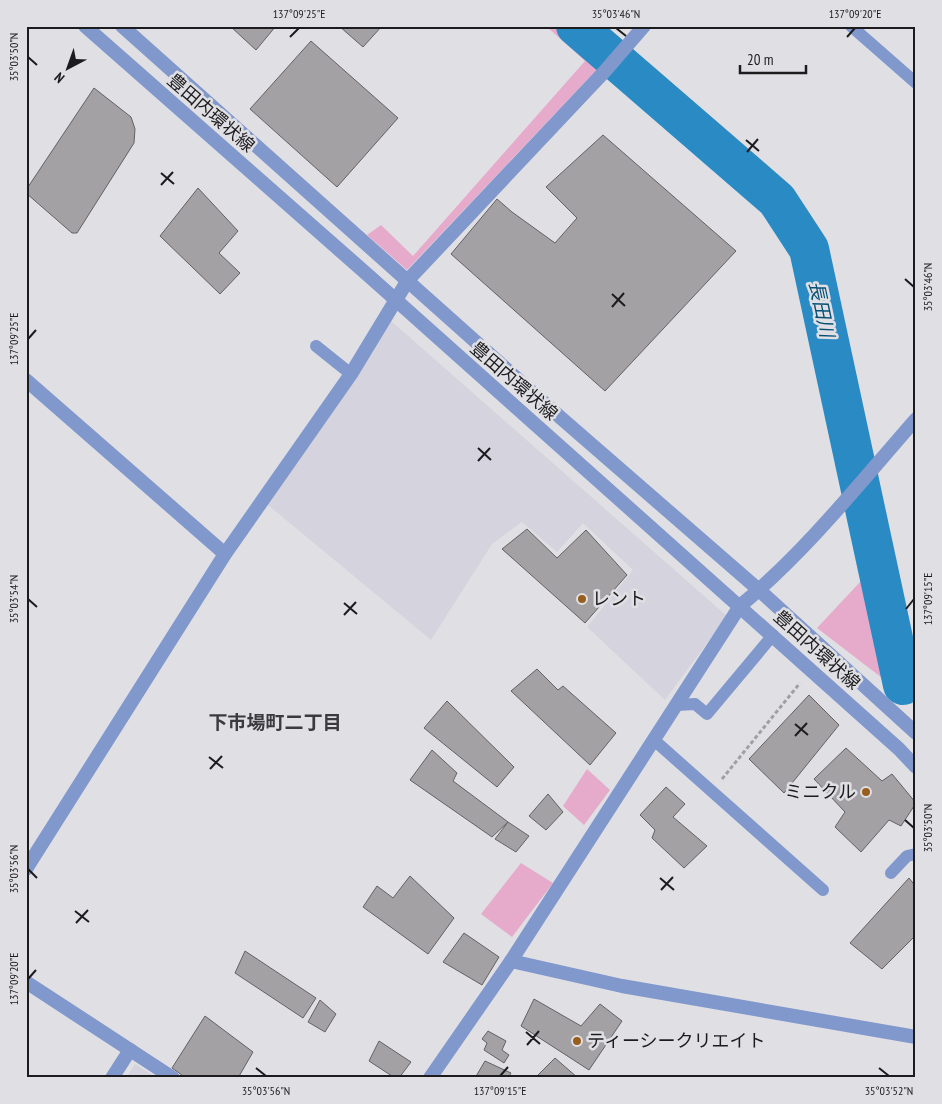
<svg xmlns="http://www.w3.org/2000/svg" width="942" height="1104" font-family="'PT Sans Narrow','Noto Sans JP',sans-serif">
	<style>
		.built { fill: #d4d3de }
		.green { fill: #e6aacb }
		.lines { fill: none; stroke-linecap: round; stroke-linejoin: round }
		.river { stroke: #2a8ac4; stroke-width: 40 }
		.building { fill: #a4a1a5; stroke: #646164 }
		.path { stroke: #a0a0a4; stroke-width: 3; stroke-dasharray: 4 2.5; stroke-linecap: butt }
		.service { stroke: #8198cc; stroke-width: 12 }
		.minor { stroke: #8198cc; stroke-width: 14 }
		.tertiary { stroke: #8198cc; stroke-width: 14 }
		.ticks { fill: none; stroke: #1c1c1e; stroke-width: 2 }
		.poi-dot { fill: #985e1d; stroke: #e0e0e4; stroke-width: 2 }
		.labels { text-anchor: middle; stroke-width: 5; stroke-linejoin: round; paint-order: stroke }
		.street-label { font-size: 18px; fill: #1c1c1e; stroke: #e0e0e4 }
		.poi-label { font-size: 18px; fill: #1c1c1e; stroke: #e0e0e4; text-anchor: start }
		.water-label { font-size: 19px; font-style: italic; fill: #065077; stroke: #e0e0e4 }
		.neighbourhood-label { font-size: 19px; font-weight: bold; fill: #3b3b3e; stroke: #e0e0e4 }
		.neatline { fill: none; stroke: #1c1c1e; stroke-width: 2 }
		.ticks-label { font-size: 12px; text-anchor: middle; fill: #1c1c1e }
	</style>
	<rect width="100%" height="100%" fill="#e0e0e4"/>
	<g class="built">
		<path d="M390 320 727 616 665 700 587 627 633 570 583 523 557 552 522 522 492 544 431 640 268 505Z"/>
		<path d="M135 1064 157 1078H126Z"/>
	</g>
	<g class="green">
		<path d="M546 26H561L602 64 407 270 367 235 381 225 413 256 585 61Z"/>
		<path d="M869 485 916 702V704L817 628 861 581 850 501Z"/>
		<path d="M587 769 610 790 584 825 563 806Z"/>
		<path d="M521 863 553 883 512 937 481 914Z"/>
	</g>
	<g class="lines">
		<path class="river" d="M576 26 777 200 809 249 903 685"/>
	</g>
	<g class="building">
		<path d="M230 26H276L256 50Z"/>
		<path d="M339 26H382L363 47Z"/>
		<path d="M311 41 398 118 337 187 250 109Z"/>
		<path d="M94 88 131 117 135 129 134 143 77 233H72L26 193V190Z"/>
		<path d="M603 135 736 251 605 391 451 254 497 199 512 212 555 243 577 218 546 187Z"/>
		<path d="M198 188 238 231 219 253 240 273 220 294 160 236Z"/>
		<path d="M527 529 557 558 586 530 627 575 585 623 502 549Z"/>
		<path d="M537 669 558 690 563 686 616 733 590 765 511 691Z"/>
		<path d="M809 695 839 725 784 793 749 759Z"/>
		<path d="M447 701 514 767 497 787 424 728Z"/>
		<path d="M846 748 882 781 892 774 916 803 901 826 889 820 861 852 835 827 845 812 814 779Z"/>
		<path d="M432 750 457 773 453 781 508 822 492 837 410 780Z"/>
		<path d="M666 787 685 804 673 817 707 846 684 868 652 838 655 830 640 815Z"/>
		<path d="M548 794 563 812 546 830 529 816Z"/>
		<path d="M508 822 529 836 516 852 495 839Z"/>
		<path d="M410 876 454 918 428 954 363 907 377 886 393 898Z"/>
		<path d="M909 878 916 887V935L882 969 850 943Z"/>
		<path d="M464 933 499 957 482 985 443 962Z"/>
		<path d="M245 951 316 998 303 1018 235 973Z"/>
		<path d="M534 999 581 1026 600 1004 622 1021 589 1070 521 1026Z"/>
		<path d="M320 1000 336 1014 325 1032 308 1022Z"/>
		<path d="M205 1016 253 1052 238 1078H186L172 1068Z"/>
		<path d="M488 1031 506 1041 502 1050 509 1055 504 1063 484 1050 487 1043 482 1039Z"/>
		<path d="M379 1041 411 1062 399 1078H395L369 1061Z"/>
		<path d="M555 1058 578 1078H541L538 1075Z"/>
		<path d="M485 1061 511 1073 508 1078H475Z"/>
	</g>
	<g class="lines">
		<path class="path" d="M722 779 800 683"/>
		<g class="service">
			<path d="M851 26 916 83"/>
			<path d="M316 346 351 374"/>
			<path d="M677 705 695 704 707 714 773 635"/>
			<path d="M654 740 823 890"/>
			<path d="M891 873 907 856 916 854"/>
		</g>
		<g class="minor">
			<path d="M26 380 225 554"/>
			<path d="M26 869 225 554 351 374 408 280 605 71 644 26"/>
			<path d="M511 961 622 986 916 1037"/>
			<path d="M26 982 173 1078"/>
			<path d="M112 1078 130 1050"/>
			<path d="M430 1078 511 961 740 606C806 551 860 483 916 419"/>
		</g>
		<g class="tertiary">
			<path d="M85 26 369 276 899 749 916 767"/>
			<path d="M122 26 561 418 759 590 916 733"/>
		</g>
	</g>
	<path class="ticks" d="M616 28 626 36M290 37 299 28M847 37 855 28M28 57 37 65M746 140 759 151M747 152 758 139M161 173 174 184M161 185 173 172M905 279 914 287M612 294 625 306M612 307 624 293M28 339 36 330M478 448 491 460M478 461 490 448M28 599 37 607M344 603 357 614M906 609 914 599M344 615 356 602M795 724 808 735M795 736 807 723M209 757 223 768M210 769 222 756M905 820 914 828M28 869 37 878M660 878 674 890M661 890 673 877M75 911 89 922M76 923 88 910M28 979 36 970M526 1032 540 1044M527 1045 539 1031M256 1068 266 1076M879 1068 889 1076M500 1076 508 1067"/>
	<g class="poi-dot">
		<circle cx="582" cy="599" r="5"/>
		<circle cx="866" cy="792" r="5"/>
		<circle cx="577" cy="1041" r="5"/>
	</g>
	<g class="labels">
		<g class="street-label">
			<text transform="translate(211 113) rotate(41)" y="6">豊田内環状線</text>
			<text transform="translate(514 381) rotate(41)" y="6">豊田内環状線</text>
			<text transform="translate(817 650) rotate(42)" y="6">豊田内環状線</text>
		</g>
		<g class="poi-label">
			<text x="592" y="605">レント</text>
			<text x="856" y="798" text-anchor="end">ミニクル</text>
			<text x="587" y="1047">ティーシークリエイト</text>
		</g>
		<g class="water-label">
			<text transform="translate(822 309) rotate(78)" y="7">長田川</text>
		</g>
		<g class="neighbourhood-label">
			<text x="275" y="729">下市場町二丁目</text>
		</g>
	</g>
	<rect width="942" height="1104" fill="none" stroke="#e0e0e4" stroke-width="55"/>
	<g transform="translate(68 68) rotate(221)" stroke="#e0e0e4" stroke-width="4" paint-order="stroke">
	<path d="M0-4L9 19L0 12L-9 19Z" fill="#1c1c1e"/>
	<text y="-8" font-size="14" font-weight="bold" text-anchor="middle" fill="#1c1c1e">N</text>
	</g>
	<path d="M740 65v8h66v-8" fill="none" stroke="#1c1c1e" stroke-width="2.5"/>
	<text x="747" y="65" font-size="15" fill="#1c1c1e" stroke="#e0e0e4" stroke-width="4" paint-order="stroke">20 m</text>
	<rect x="28" y="28" width="886" height="1048" class="neatline"/>
	<g class="ticks-label">
		<text x="299" y="18">137°09'25"E</text>
		<text x="616" y="18">35°03'46"N</text>
		<text x="855" y="18">137°09'20"E</text>
		<text transform="translate(14 57) rotate(-90)" y="4">35°03'50"N</text>
		<text transform="translate(928 287) rotate(-90)" y="4">35°03'46"N</text>
		<text transform="translate(14 339) rotate(-90)" y="4">137°09'25"E</text>
		<text transform="translate(14 599) rotate(-90)" y="4">35°03'54"N</text>
		<text transform="translate(928 599) rotate(-90)" y="4">137°09'15"E</text>
		<text transform="translate(928 828) rotate(-90)" y="4">35°03'50"N</text>
		<text transform="translate(14 869) rotate(-90)" y="4">35°03'56"N</text>
		<text transform="translate(14 979) rotate(-90)" y="4">137°09'20"E</text>
		<text x="266" y="1095">35°03'56"N</text>
		<text x="500" y="1095">137°09'15"E</text>
		<text x="889" y="1095">35°03'52"N</text>
	</g>
</svg>
